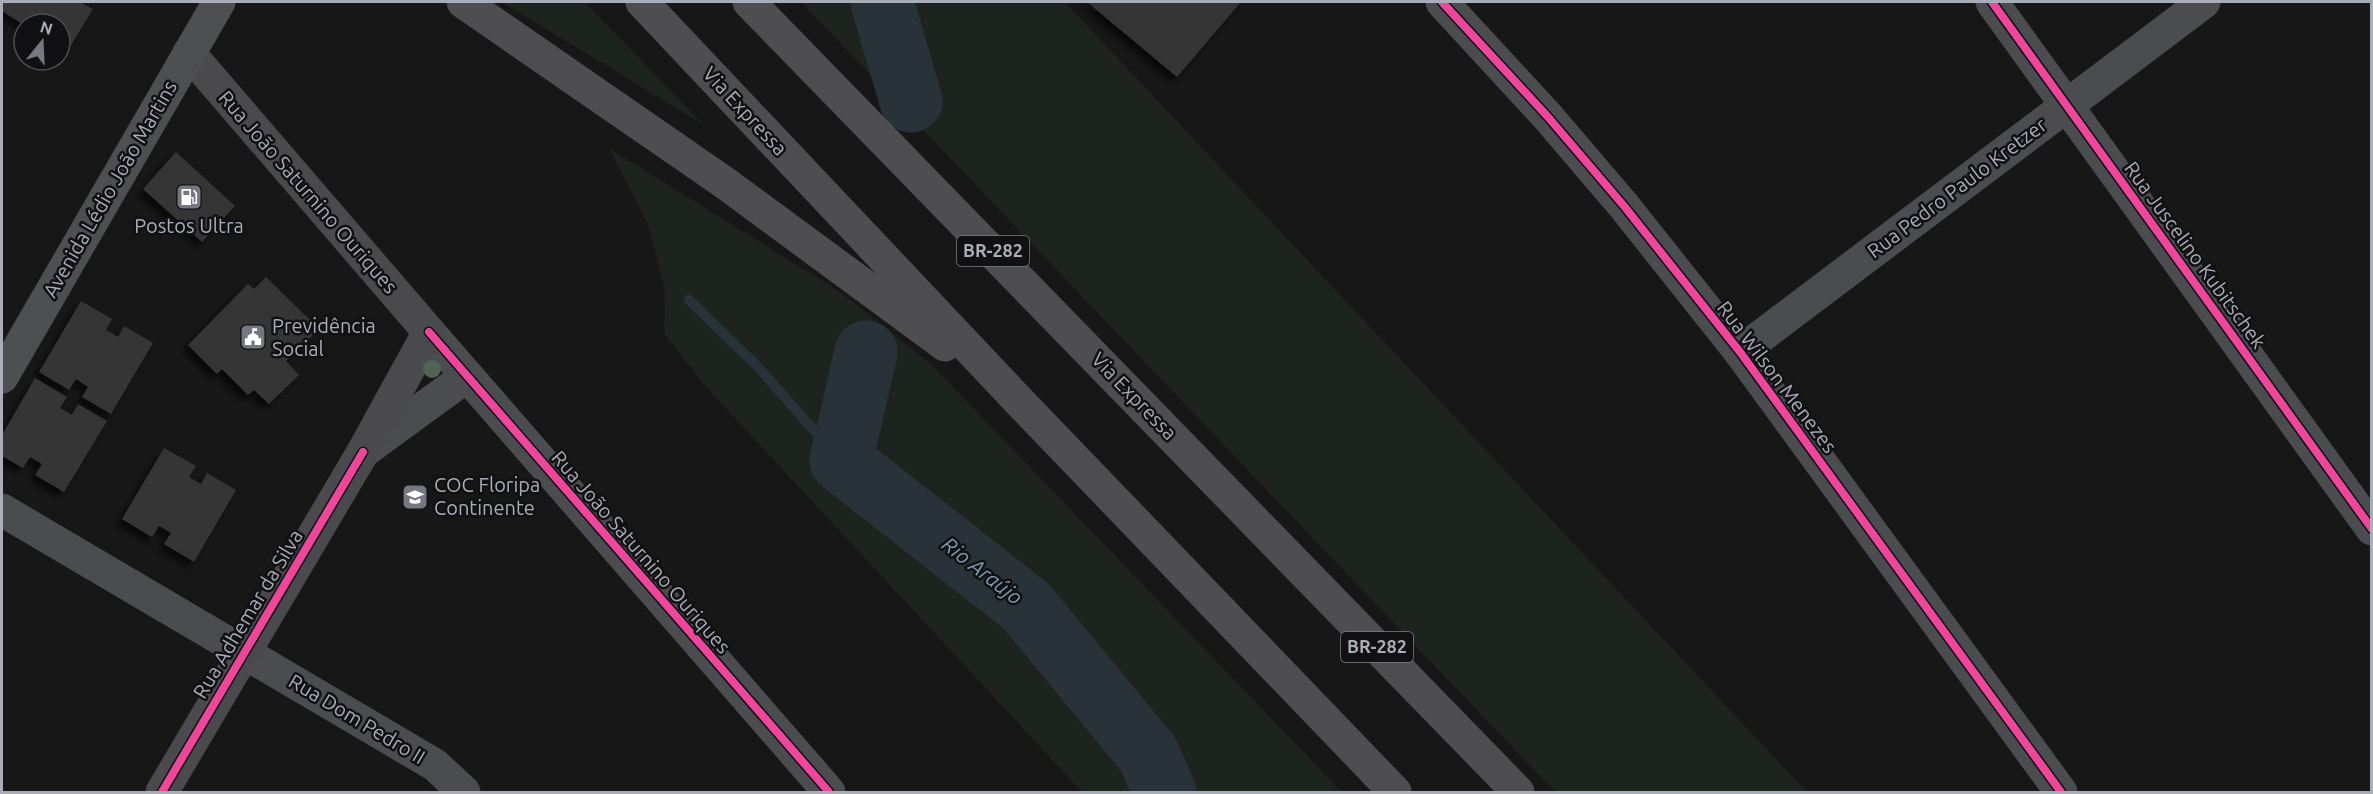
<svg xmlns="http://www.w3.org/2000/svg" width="2373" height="794" font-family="Ubuntu,sans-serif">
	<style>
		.green { fill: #1d241e }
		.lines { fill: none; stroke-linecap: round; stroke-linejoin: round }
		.stream { stroke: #2a3239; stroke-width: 10 }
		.river { stroke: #2a3239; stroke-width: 63 }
		.building { fill: #353536; filter: url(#shadow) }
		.minor { stroke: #4b4c50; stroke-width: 33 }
		.secondary { stroke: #4a4a4e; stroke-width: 33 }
		.primary { stroke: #4d4f52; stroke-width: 33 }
		.motorway { stroke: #4e4e51; stroke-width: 33 }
		.cycleway-casing { stroke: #111113; stroke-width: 11 }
		.cycleway { stroke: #ed469a; stroke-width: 8 }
		.tree { fill: #506451 }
		.labels { text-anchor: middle; stroke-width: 5; stroke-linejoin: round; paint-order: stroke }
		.shield { fill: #111113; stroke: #7b7e86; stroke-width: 1.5 }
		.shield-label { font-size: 18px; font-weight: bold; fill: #a8adb8 }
		.street-label { font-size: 20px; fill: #a8adb8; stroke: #111113 }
		.poi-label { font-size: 20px; fill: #a8adb8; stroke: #111113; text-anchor: start }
		.water-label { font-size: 21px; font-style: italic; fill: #7f9bb3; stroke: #111113 }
	</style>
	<defs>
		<filter id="shadow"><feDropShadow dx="-5.5" dy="5.5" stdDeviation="3" flood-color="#0009"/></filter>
	</defs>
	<rect width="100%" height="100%" fill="#171717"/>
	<g class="green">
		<path d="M502 2H585L704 125Z"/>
		<path d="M801 2H1065L1807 792H1555Z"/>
		<path d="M609 148 840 292 932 365 1342 792H1082L706 387 664 333 665 291 649 227Z"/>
	</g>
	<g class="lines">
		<path class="stream" d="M689 300 759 368 841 461"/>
		<g class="river">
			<path d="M882 2 911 101"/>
			<path d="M866 352 841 461 1026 606 1148 754 1165 792"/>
		</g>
	</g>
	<g class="building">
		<path d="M2 2H80L93 9 67 52 60 47V24L24 25 2 11Z"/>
		<path d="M1087 2H1241L1177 77Z"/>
		<path d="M176 152 235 206 202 242 143 189Z"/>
		<path d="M266 277 319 329 286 361 299 375 269 404 254 390 248 395 222 369 217 374 188 345 248 284 254 289Z"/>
		<path d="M81 301 112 319 106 330 118 337 124 326 153 343 111 414 82 397 88 387 76 379 69 390 39 372Z"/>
		<path d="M35 378 67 397 60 408 72 415 78 404 107 421 64 492 35 475 42 464 30 457 23 468 2 456V435Z"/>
		<path d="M164 448 196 466 189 477 201 484 207 473 236 490 194 562 164 544 171 533 159 526 152 537 122 519Z"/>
	</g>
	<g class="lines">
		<g class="minor">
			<path d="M1442 2 1548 117 1624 206 1740 352 2061 792"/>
			<path d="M1992 2 2372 529"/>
			<path d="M429 332 829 792"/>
			<path d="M1740 352 2204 2"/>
			<path d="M363 452 456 384"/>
			<path d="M2 510 435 765 464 792"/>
		</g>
		<path class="secondary" d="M162 792 363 452 429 332 189 53"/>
		<path class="primary" d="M2 377 219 2"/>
		<g class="motorway">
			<path d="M463 2 725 183 945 345"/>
			<path d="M642 2 1016 398 1395 792"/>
			<path d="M749 2 1518 792"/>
		</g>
		<g class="cycleway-casing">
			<g id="cycleway">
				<path d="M1442 2 1548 117 1624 206 1740 352 2061 792"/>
				<path d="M1992 2 2372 529"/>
				<path d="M429 332 829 792"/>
				<path d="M162 792 363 452"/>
			</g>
		</g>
		<use href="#cycleway" class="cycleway"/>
	</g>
	<circle class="tree" cx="432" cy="369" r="9"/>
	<defs>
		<g id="fuel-square" transform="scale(1.35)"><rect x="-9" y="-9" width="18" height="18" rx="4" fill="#757880" stroke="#111113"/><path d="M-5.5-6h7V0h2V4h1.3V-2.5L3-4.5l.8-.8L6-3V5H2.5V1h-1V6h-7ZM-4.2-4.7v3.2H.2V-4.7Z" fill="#fff"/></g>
		<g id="civic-square" transform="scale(1.35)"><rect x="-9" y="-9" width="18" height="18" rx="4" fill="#757880" stroke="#111113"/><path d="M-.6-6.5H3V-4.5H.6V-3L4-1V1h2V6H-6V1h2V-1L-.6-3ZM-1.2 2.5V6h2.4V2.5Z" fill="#fff"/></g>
		<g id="school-square" transform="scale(1.35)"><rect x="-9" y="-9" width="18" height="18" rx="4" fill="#757880" stroke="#111113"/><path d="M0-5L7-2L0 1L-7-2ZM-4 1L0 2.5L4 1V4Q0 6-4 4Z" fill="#fff"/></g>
	</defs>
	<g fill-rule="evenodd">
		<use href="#fuel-square" x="189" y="197"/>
		<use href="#civic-square" x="253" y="337"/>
		<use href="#school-square" x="415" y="497"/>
	</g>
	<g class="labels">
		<g class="shield">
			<rect x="957" y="236" width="72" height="30" rx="4.5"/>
			<rect x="1341" y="632" width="72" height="30" rx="4.5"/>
		</g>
		<g class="shield-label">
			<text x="993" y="257">BR-282</text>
			<text x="1377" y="653">BR-282</text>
		</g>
		<g class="street-label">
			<text transform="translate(745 111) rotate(47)" y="7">Via Expressa</text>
			<text transform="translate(1957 188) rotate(-37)" y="7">Rua Pedro Paulo Kretzer</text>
			<text transform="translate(110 189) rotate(-60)" y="7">Avenida Lédio João Martins</text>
			<text transform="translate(308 192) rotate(49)" y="7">Rua João Saturnino Ouriques</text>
			<text transform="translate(2195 255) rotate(54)" y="7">Rua Juscelino Kubitschek</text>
			<text transform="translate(1777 377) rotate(53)" y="7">Rua Wilson Menezes</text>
			<text transform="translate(1134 396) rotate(46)" y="7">Via Expressa</text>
			<text transform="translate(641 552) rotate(49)" y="7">Rua João Saturnino Ouriques</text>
			<text transform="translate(248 614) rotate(-59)" y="7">Rua Adhemar da Silva</text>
			<text transform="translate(357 719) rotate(31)" y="7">Rua Dom Pedro II</text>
		</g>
		<g class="poi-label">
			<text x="189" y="233" text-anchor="middle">Postos Ultra</text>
			<text x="272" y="333">Previdência<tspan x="272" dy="23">Social</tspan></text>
			<text x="434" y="492">COC Floripa<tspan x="434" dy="23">Continente</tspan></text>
		</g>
		<g class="water-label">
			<text transform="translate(982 571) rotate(38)" y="7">Rio Araújo</text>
		</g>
	</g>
	<rect width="2373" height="794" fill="none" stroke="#a8adb8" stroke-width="6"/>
	<g transform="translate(42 42) rotate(18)"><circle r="28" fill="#111113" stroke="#4d4f55" stroke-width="1.5"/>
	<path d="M0-4.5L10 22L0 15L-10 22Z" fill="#757880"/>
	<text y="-9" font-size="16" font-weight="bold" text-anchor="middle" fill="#a8adb8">N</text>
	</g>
</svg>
